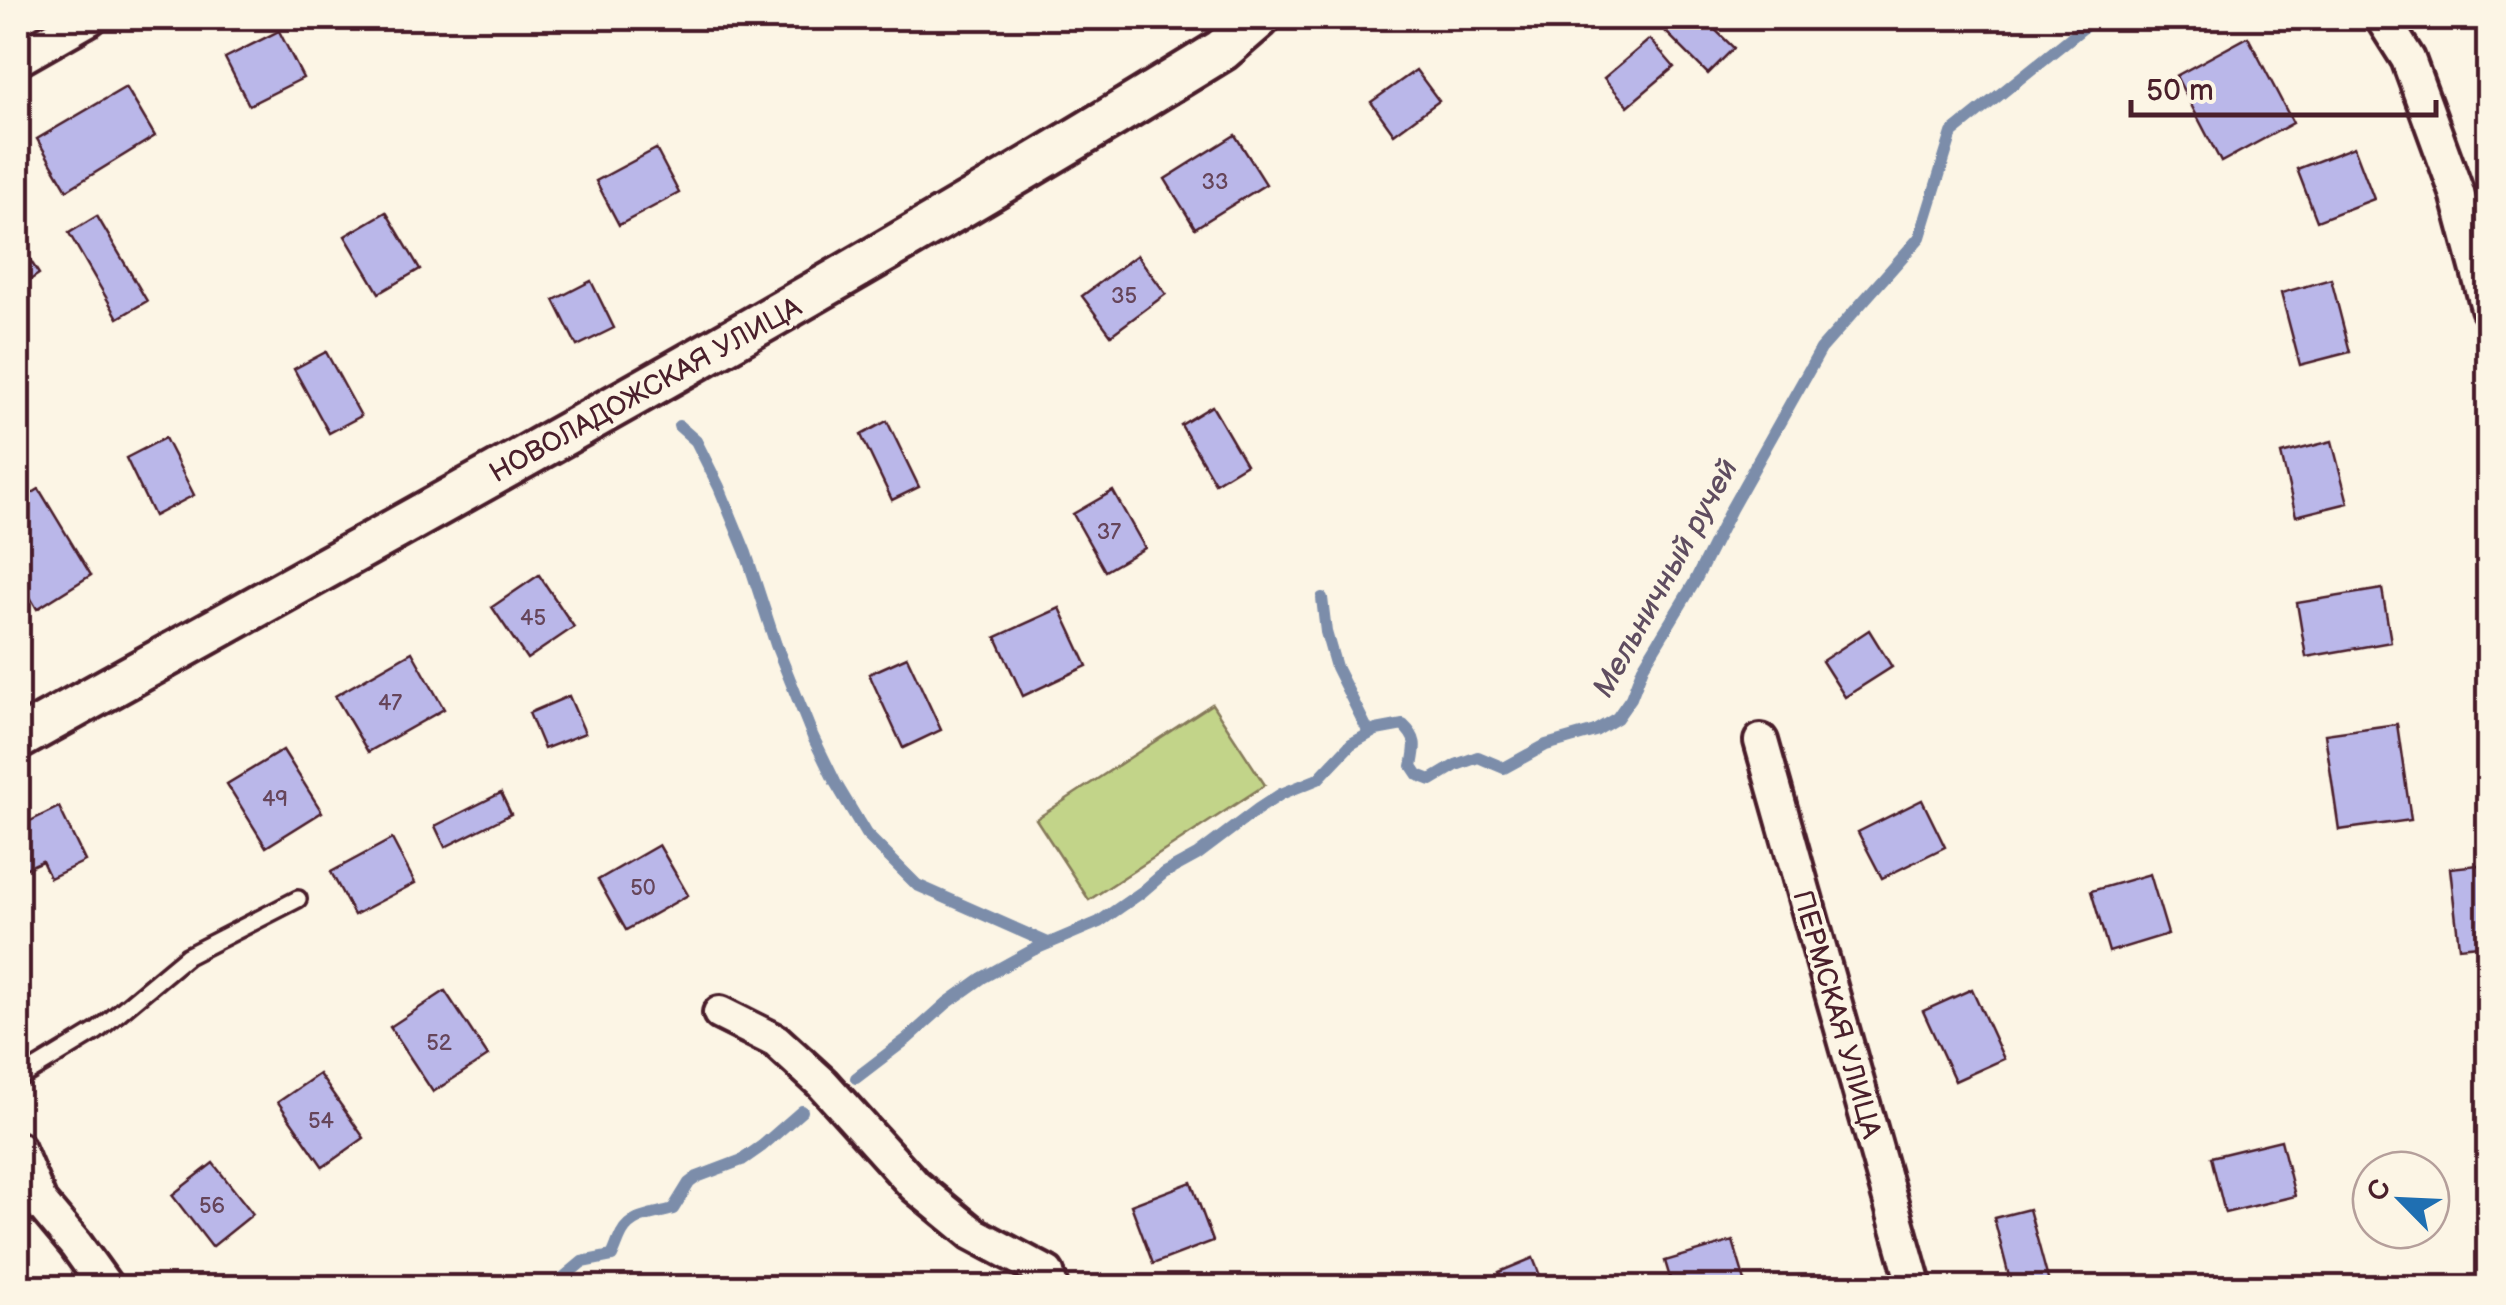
<svg xmlns="http://www.w3.org/2000/svg" width="2506" height="1305" font-family="'Balsamiq Sans',sans-serif">
	<style>
		.green { fill: #c2d489; stroke: #867a5a; stroke-width: 2.5 }
		.lines { fill: none; stroke-linecap: round; stroke-linejoin: round }
		.stream { stroke: #7c8daa; stroke-width: 12 }
		.building { fill: #bab7e9; stroke: #4a1f2b; stroke-width: 2.5 }
		.service-casing { stroke: #4a1f2b; stroke-width: 22 }
		.minor-casing { stroke: #4a1f2b; stroke-width: 40 }
		.tertiary-casing { stroke: #4a1f2b; stroke-width: 48 }
		.service { stroke: #fcf5e5; stroke-width: 15 }
		.minor { stroke: #fcf5e5; stroke-width: 32 }
		.tertiary { stroke: #fcf5e5; stroke-width: 40 }
		.labels { text-anchor: middle; stroke-width: 8; stroke-linejoin: round; paint-order: stroke }
		.number-label { font-size: 22px; fill: #66455a }
		.street-label { font-size: 28px; fill: #4a1f2b; stroke: #fcf5e5 }
		.water-label { font-size: 30px; font-style: italic; fill: #5f4d60; stroke: #fcf5e5 }
	</style>
	<rect width="100%" height="100%" fill="#fcf5e5"/>
	<filter id="ink" filterUnits="userSpaceOnUse"><feTurbulence type="fractalNoise" baseFrequency=".01" numOctaves="2"/><feDisplacementMap in="SourceGraphic" scale="20" xChannelSelector="R" yChannelSelector="G"/><feConvolveMatrix kernelMatrix="1 2 1 2 8 2 1 2 1" color-interpolation-filters="sRGB"/></filter>
	<g filter="url(#ink)">
		<path class="green" d="M1212 704 1265 785 1089 900 1036 819Z"/>
		<g class="lines">
			<g class="stream">
				<path d="M679 426 696 441 719 487 746 553 776 645 813 737 835 782 866 834 917 885 1048 943"/>
				<path d="M1322 598 1326 632 1336 667 1369 733"/>
				<path d="M856 1078 907 1039 947 1003 982 978 1033 950 1099 922 1142 892 1164 873 1197 855 1258 809 1281 794 1318 779 1351 744 1376 730 1403 725C1418 739 1416 746 1412 766L1418 775 1431 780 1456 765 1478 757 1504 768 1546 745 1595 731 1617 718 1631 698 1643 667 1694 583 1731 509 1821 349 1920 237 1952 133 2084 27 2092 18"/>
				<path d="M551 1288 582 1262 612 1256C616 1248 618 1240 622 1233 632 1214 655 1215 673 1209L689 1183 697 1177 742 1160 762 1146 802 1111"/>
			</g>
		</g>
		<g class="building">
			<path d="M1669 18H1703L1734 48 1708 74 1660 26Z"/>
			<path d="M279 31 303 78 249 105 225 58Z"/>
			<path d="M2248 37 2293 123 2221 162 2176 76Z"/>
			<path d="M1650 39 1674 67 1628 106 1604 78Z"/>
			<path d="M1416 70 1439 101 1394 134 1371 102Z"/>
			<path d="M126 87 155 136 67 190 37 139Z"/>
			<path d="M1235 135 1266 184 1195 228 1165 179Z"/>
			<path d="M2354 147 2374 199 2317 221 2297 169Z"/>
			<path d="M656 149 679 193 619 225 596 181Z"/>
			<path d="M386 212 420 269 379 293 345 236Z"/>
			<path d="M97 216 147 301 118 318 69 233Z"/>
			<path d="M18 241 39 274 18 288Z"/>
			<path d="M1137 255 1166 294 1111 335 1082 296Z"/>
			<path d="M2331 279 2350 352 2300 365 2281 293Z"/>
			<path d="M591 281 614 328 577 346 554 300Z"/>
			<path d="M326 352 361 416 329 433 294 369Z"/>
			<path d="M1212 406 1246 464 1215 483 1181 425Z"/>
			<path d="M887 421 919 487 892 500 861 435Z"/>
			<path d="M165 438 194 495 154 516 126 458Z"/>
			<path d="M2332 441 2348 503 2296 516 2281 454Z"/>
			<path d="M39 489 91 575 37 609 18 576V502Z"/>
			<path d="M1113 491 1145 548 1105 571 1073 514Z"/>
			<path d="M539 575 574 627 527 659 492 607Z"/>
			<path d="M2382 589 2391 642 2306 657 2297 603Z"/>
			<path d="M1060 608 1087 666 1023 696 996 637Z"/>
			<path d="M1869 630 1892 667 1845 697 1822 661Z"/>
			<path d="M412 652 444 709 368 752 335 696Z"/>
			<path d="M907 657 941 730 903 748 869 674Z"/>
			<path d="M569 696 585 733 544 749 529 713Z"/>
			<path d="M2397 724 2411 820 2339 830 2325 734Z"/>
			<path d="M283 750 322 812 266 847 227 784Z"/>
			<path d="M501 793 511 814 445 847 435 826Z"/>
			<path d="M1922 800 1945 847 1882 878 1858 832Z"/>
			<path d="M59 807 85 861 50 878 42 861 18 872V827Z"/>
			<path d="M392 839 415 883 354 915 331 872Z"/>
			<path d="M659 845 688 895 626 930 598 880Z"/>
			<path d="M2488 864V944L2459 947 2450 868Z"/>
			<path d="M2150 874 2168 934 2109 952 2091 891Z"/>
			<path d="M1972 989 2004 1059 1955 1081 1923 1011Z"/>
			<path d="M445 991 488 1056 433 1092 390 1027Z"/>
			<path d="M319 1074 364 1138 323 1167 278 1102Z"/>
			<path d="M2281 1140 2295 1196 2225 1213 2211 1157Z"/>
			<path d="M213 1163 253 1214 212 1247 172 1195Z"/>
			<path d="M1191 1182 1213 1241 1153 1264 1131 1205Z"/>
			<path d="M2029 1209 2049 1283 2032 1288H2012L1994 1218Z"/>
			<path d="M1733 1241 1747 1288H1673L1665 1261Z"/>
			<path d="M1533 1258 1545 1288H1505L1499 1272Z"/>
		</g>
		<g class="lines">
			<g class="service-casing">
				<path id="service" d="M18 1079 97 1031 187 956 298 899"/>
			</g>
			<g class="minor-casing">
				<g id="minor">
					<path d="M2382 18 2408 59 2457 193 2488 308"/>
					<path d="M18 59 90 18"/>
					<path d="M1761 741 1915 1288"/>
					<path d="M720 1013 776 1041 822 1083 915 1186 972 1233 1047 1273 1051 1288"/>
					<path d="M18 1149 40 1202 76 1245 107 1288"/>
				</g>
			</g>
			<g class="tertiary-casing">
				<path id="tertiary" d="M18 739C422 514 828 293 1222 50L1259 18"/>
			</g>
			<use href="#service" class="service"/>
			<use href="#minor" class="minor"/>
			<use href="#tertiary" class="tertiary"/>
		</g>
	</g>
	<g class="labels">
		<g class="number-label">
			<text x="1215" y="189">33</text>
			<text x="1124" y="303">35</text>
			<text x="1109" y="539">37</text>
			<text x="533" y="625">45</text>
			<text x="390" y="710">47</text>
			<text x="275" y="806">49</text>
			<text x="643" y="895">50</text>
			<text x="439" y="1050">52</text>
			<text x="321" y="1128">54</text>
			<text x="212" y="1213">56</text>
		</g>
		<g class="street-label">
			<text transform="translate(645 389) rotate(-29)" y="10">НОВОЛАДОЖСКАЯ УЛИЦА</text>
			<text transform="translate(1838 1014) rotate(74)" y="10">ПЕРМСКАЯ УЛИЦА</text>
		</g>
		<g class="water-label">
			<text transform="translate(1665 578) rotate(-61)" y="10">Мельничный ручей</text>
		</g>
	</g>
	<rect width="2506" height="1305" fill="none" stroke="#fcf5e5" stroke-width="60"/>
	<rect x="30" y="30" width="2446" height="1245" fill="none" stroke="#4a1f2b" stroke-width="4" filter="url(#ink)"/>
	<g transform="translate(2401 1200) rotate(294)"><circle r="48" fill="#fcf5e5" stroke="#b59f9b" stroke-width="2.5"/>
	<path d="M0-8L18 38L0 25L-18 38Z" fill="#1f6fb2"/>
	<text y="-15" font-size="28" font-weight="bold" text-anchor="middle" fill="#4a1f2b">С</text>
	</g>
	<path d="M2131 100v15h305v-15" fill="none" stroke="#4a1f2b" stroke-width="5"/>
	<text x="2146" y="100" font-size="30" fill="#4a1f2b" stroke="#fcf5e5" stroke-width="8" paint-order="stroke">50 m</text>
</svg>
